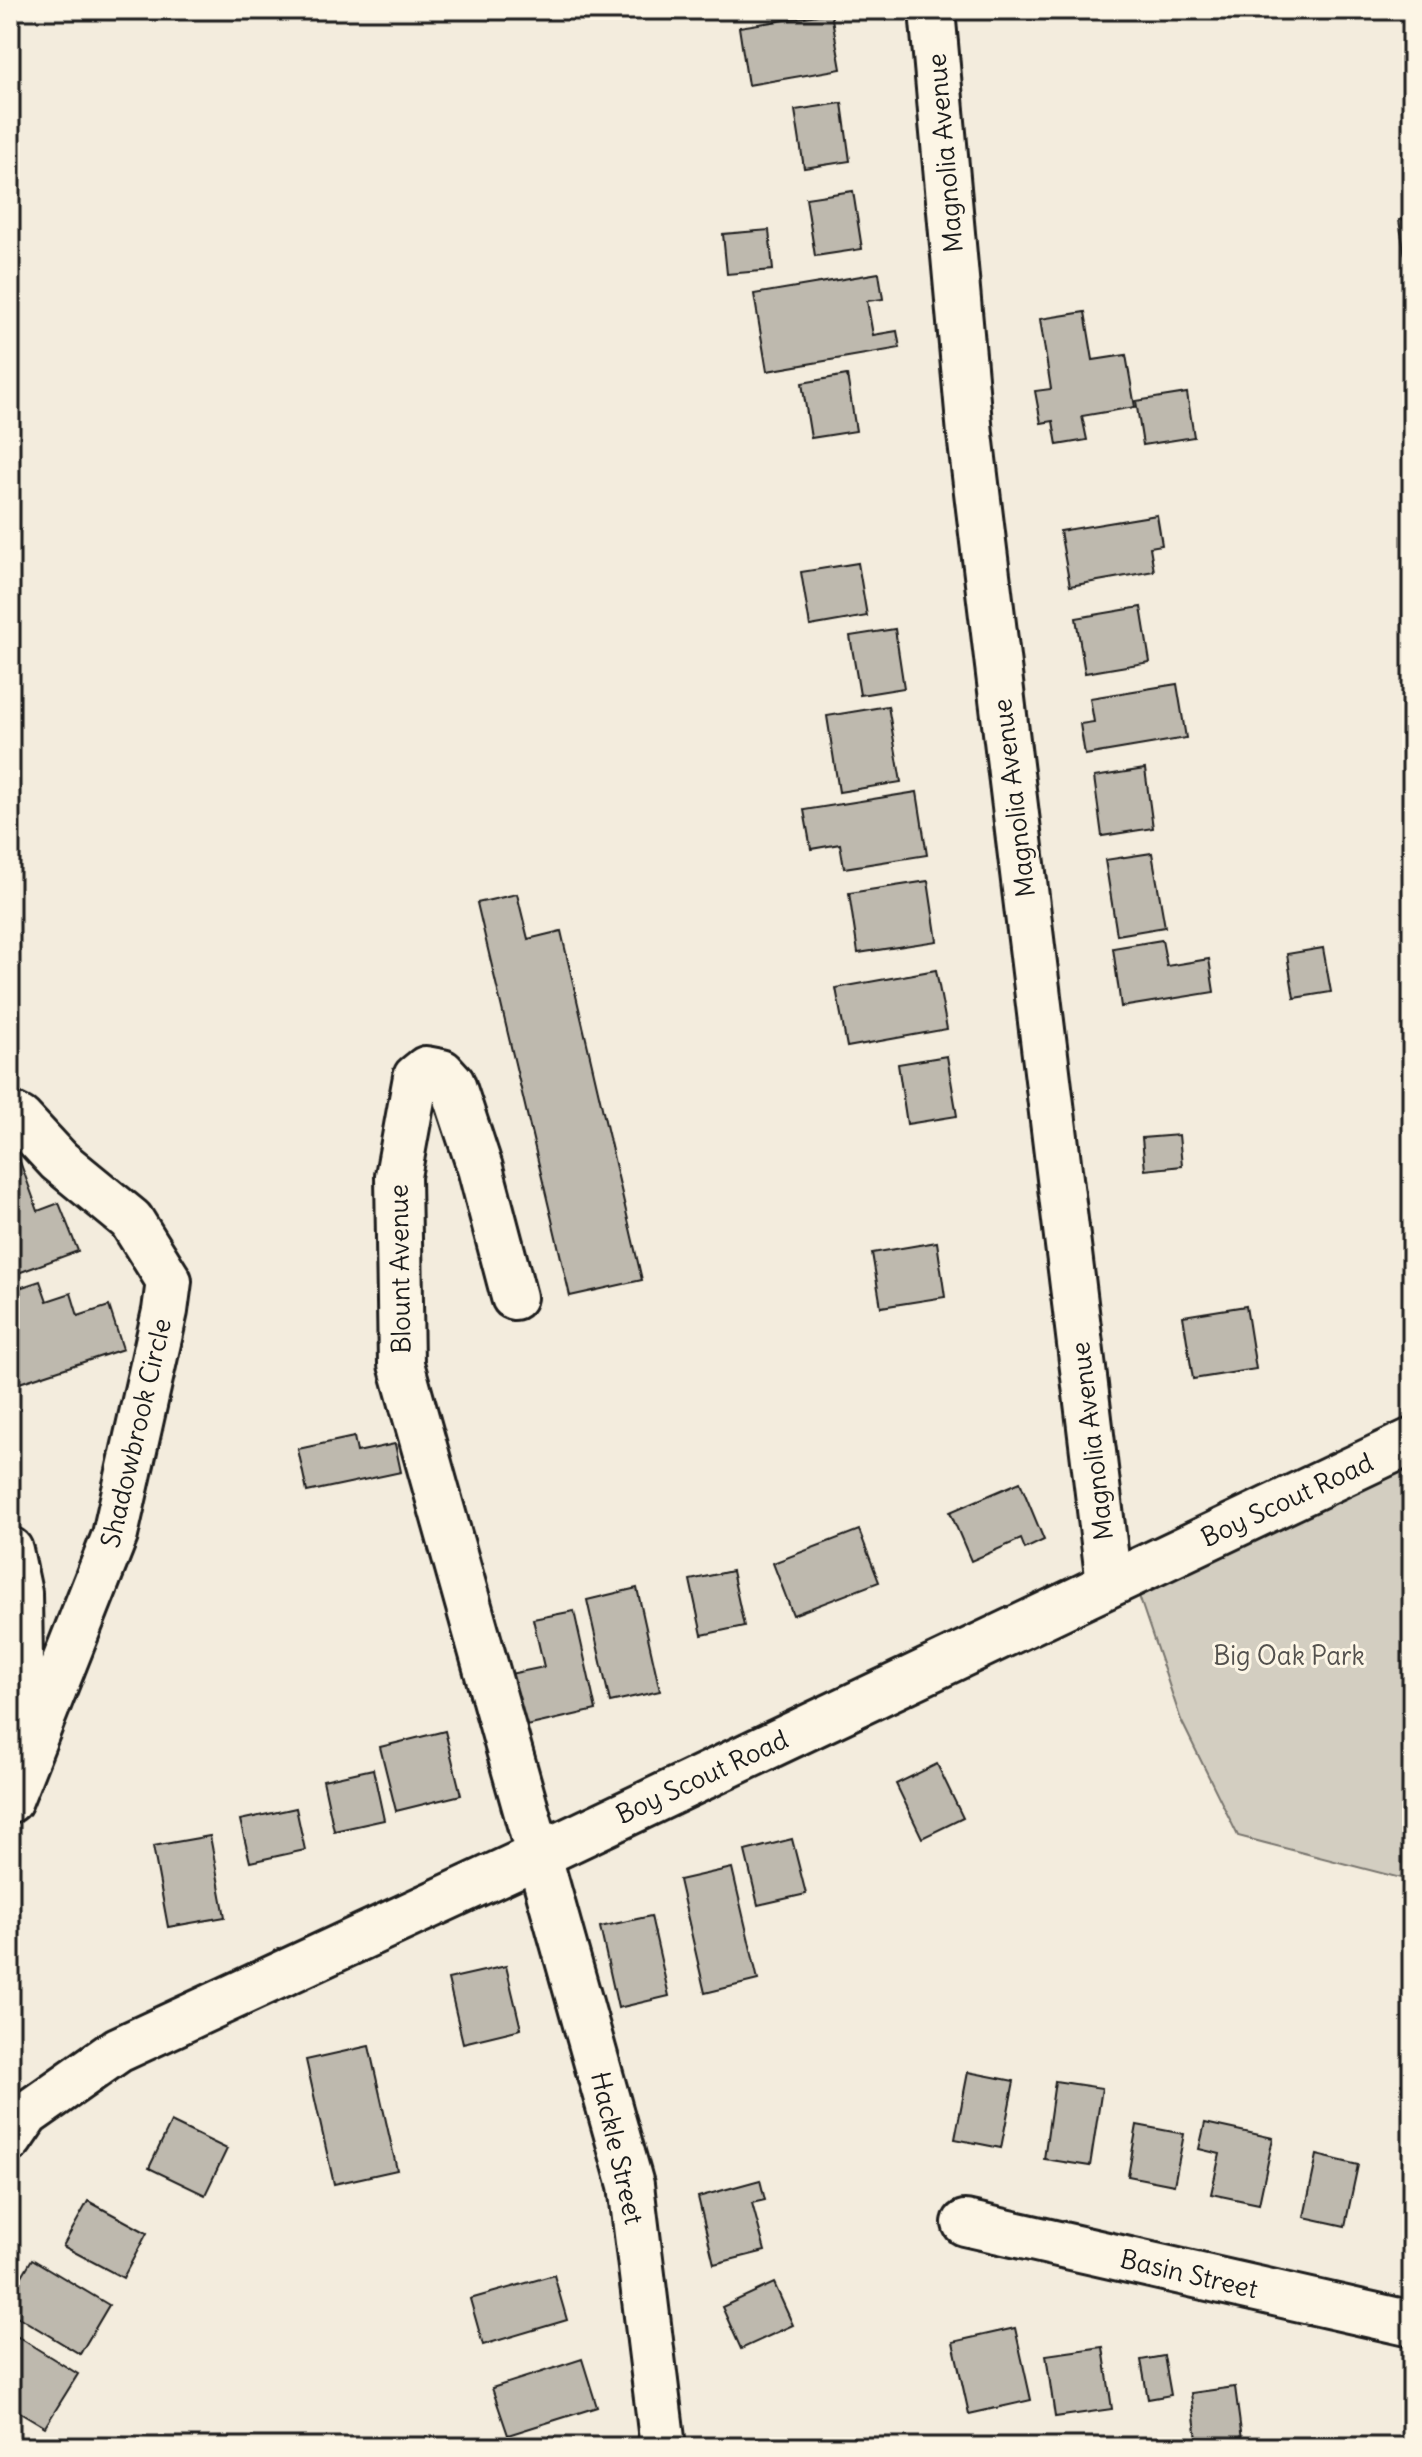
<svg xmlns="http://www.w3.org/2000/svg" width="1422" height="2457" font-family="Delius,sans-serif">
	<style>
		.green { fill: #d3cec1; stroke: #78756e; stroke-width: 2 }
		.building { fill: #beb9ae; stroke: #1c1c1c; stroke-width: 2 }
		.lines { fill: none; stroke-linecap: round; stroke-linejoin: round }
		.minor-casing { stroke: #1c1c1c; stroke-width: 50 }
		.minor { stroke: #fcf5e5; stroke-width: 44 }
		.labels { text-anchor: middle; stroke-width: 6; stroke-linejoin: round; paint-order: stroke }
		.street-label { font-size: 26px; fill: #1c1c1c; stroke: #fcf5e5 }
		.park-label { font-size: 26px; fill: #53514e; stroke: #fcf5e5 }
	</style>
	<rect width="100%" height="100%" fill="#f3ecdd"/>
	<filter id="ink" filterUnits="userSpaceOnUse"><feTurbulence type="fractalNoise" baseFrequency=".0125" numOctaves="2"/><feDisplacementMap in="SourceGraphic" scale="16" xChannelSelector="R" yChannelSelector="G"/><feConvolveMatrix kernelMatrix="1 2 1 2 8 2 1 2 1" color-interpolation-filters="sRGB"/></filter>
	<g filter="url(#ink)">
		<path class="green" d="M1412 1467V1881L1238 1836 1181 1720 1137 1590Z"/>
		<g class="building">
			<path d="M831 13 841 69 748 85 739 27Z"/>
			<path d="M842 103 850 161 804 168 795 110Z"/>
			<path d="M853 191 862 249 815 256 806 198Z"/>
			<path d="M1412 218V268L1407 269 1399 220Z"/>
			<path d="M769 230 773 270 727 274 723 234Z"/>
			<path d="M879 273 883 299 867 301 873 335 897 331 900 348 767 371 754 294Z"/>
			<path d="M1085 312 1093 360 1126 355 1135 407 1082 416 1087 440 1057 445 1053 421 1041 423 1035 391 1051 389 1040 319Z"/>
			<path d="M847 375 856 431 811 438 802 383Z"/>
			<path d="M1187 393 1194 437 1143 445 1136 401Z"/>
			<path d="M1157 515 1162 545 1150 547 1154 571 1070 586 1060 531Z"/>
			<path d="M858 563 867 616 810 626 801 572Z"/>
			<path d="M1141 607 1150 662 1085 673 1076 618Z"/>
			<path d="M895 629 904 688 860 695 850 636Z"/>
			<path d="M1177 684 1186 738 1085 755 1080 724 1094 722 1090 698Z"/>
			<path d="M888 706 901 782 839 792 827 716Z"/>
			<path d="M1145 769 1153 828 1102 836 1094 777Z"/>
			<path d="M917 792 927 855 844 868 840 844 811 849 804 810Z"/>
			<path d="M1152 853 1165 927 1117 935 1105 860Z"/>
			<path d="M928 881 937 941 858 953 849 893Z"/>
			<path d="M517 894 528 939 561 931 642 1280 570 1296 477 903Z"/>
			<path d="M1162 940 1167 966 1209 959 1214 992 1121 1007 1113 948Z"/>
			<path d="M1323 948 1331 992 1294 998 1287 954Z"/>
			<path d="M936 970 947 1029 847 1047 836 988Z"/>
			<path d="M947 1056 957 1116 907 1124 898 1064Z"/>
			<path d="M1179 1135 1182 1166 1145 1170 1142 1138Z"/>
			<path d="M15 1148 38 1211 59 1203 78 1251 10 1276V1150Z"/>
			<path d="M937 1242 945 1297 881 1307 872 1253Z"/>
			<path d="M40 1281 47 1301 71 1293 78 1316 109 1306 123 1349 10 1386V1291Z"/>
			<path d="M1246 1306 1256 1369 1193 1379 1183 1316Z"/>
			<path d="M354 1437 357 1452 395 1444 401 1472 307 1492 298 1449Z"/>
			<path d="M1020 1482 1044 1540 1025 1549 1021 1539 971 1561 950 1512Z"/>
			<path d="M859 1530 879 1582 793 1615 773 1563Z"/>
			<path d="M732 1571 744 1626 702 1635 690 1580Z"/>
			<path d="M637 1588 660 1691 610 1702 587 1600Z"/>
			<path d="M574 1611 596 1710 522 1727 510 1674 544 1667 533 1619Z"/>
			<path d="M445 1731 461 1795 396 1811 380 1747Z"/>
			<path d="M937 1764 963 1818 922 1838 896 1784Z"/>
			<path d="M373 1769 384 1820 334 1831 323 1780Z"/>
			<path d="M296 1808 305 1850 250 1862 240 1820Z"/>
			<path d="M210 1836 225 1917 168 1927 153 1846Z"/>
			<path d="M792 1839 806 1894 758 1905 745 1851Z"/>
			<path d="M732 1868 758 1980 705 1993 679 1880Z"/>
			<path d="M651 1916 669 1996 618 2008 600 1927Z"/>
			<path d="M506 1966 521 2029 463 2043 448 1979Z"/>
			<path d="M369 2046 397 2170 334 2184 306 2060Z"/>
			<path d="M968 2072 1014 2081 1001 2148 955 2139Z"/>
			<path d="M1055 2081 1102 2088 1090 2166 1044 2159Z"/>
			<path d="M171 2122 227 2149 205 2195 149 2168Z"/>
			<path d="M1205 2123 1273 2138 1259 2204 1211 2194 1220 2154 1199 2149Z"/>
			<path d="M1137 2125 1184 2134 1174 2185 1128 2176Z"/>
			<path d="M1317 2155 1358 2165 1345 2226 1304 2217Z"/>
			<path d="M760 2180 765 2200 752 2203 765 2251 714 2264 698 2197Z"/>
			<path d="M88 2201 147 2233 123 2278 63 2246Z"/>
			<path d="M32 2259 109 2305 80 2354 10 2312V2296Z"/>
			<path d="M554 2275 567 2320 483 2345 470 2299Z"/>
			<path d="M774 2283 793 2325 741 2349 722 2307Z"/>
			<path d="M1015 2328 1031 2400 969 2414 953 2342Z"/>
			<path d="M10 2332 78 2374 45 2427 10 2406Z"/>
			<path d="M1103 2347 1112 2409 1055 2417 1046 2355Z"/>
			<path d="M1164 2356 1171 2395 1148 2399 1141 2360Z"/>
			<path d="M582 2359 597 2407 508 2435 492 2388Z"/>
			<path d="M1235 2387 1243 2447H1198L1191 2393Z"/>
		</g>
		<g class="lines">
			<g class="minor-casing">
				<g id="minor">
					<path d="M932 10 970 434 1109 1584"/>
					<path d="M10 1114 20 1119 59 1161 131 1220 169 1281 165 1311 115 1535 10 1800"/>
					<path d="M514 1297 480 1168 452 1083 442 1072 426 1069 416 1077 398 1176 401 1364 631 2185 663 2447"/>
					<path d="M10 1550 19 1593 20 1663 12 1757"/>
					<path d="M10 2139 27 2114 118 2050 539 1855 1412 1441"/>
					<path d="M965 2223 1412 2324"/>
				</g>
			</g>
			<use href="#minor" class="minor"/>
		</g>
	</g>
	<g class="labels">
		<g class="street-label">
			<text transform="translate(945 153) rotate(-95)" y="9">Magnolia Avenue</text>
			<text transform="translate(1014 798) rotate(-97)" y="9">Magnolia Avenue</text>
			<text transform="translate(400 1269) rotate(-91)" y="9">Blount Avenue</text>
			<text transform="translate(136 1433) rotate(-77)" y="9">Shadowbrook Circle</text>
			<text transform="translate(1092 1441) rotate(-97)" y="9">Magnolia Avenue</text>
			<text transform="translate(1287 1500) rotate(-25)" y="9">Boy Scout Road</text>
			<text transform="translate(702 1777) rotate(-25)" y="9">Boy Scout Road</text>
			<text transform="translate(617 2148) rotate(77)" y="9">Hackle Street</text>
			<text transform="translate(1189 2274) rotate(13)" y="9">Basin Street</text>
		</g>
		<g class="park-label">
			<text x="1289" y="1665">Big Oak Park</text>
		</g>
	</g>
	<rect width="1422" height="2457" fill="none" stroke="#fcf5e5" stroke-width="40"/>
	<rect x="20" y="20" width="1382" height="2417" fill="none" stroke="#1c1c1c" stroke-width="3" filter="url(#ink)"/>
</svg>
